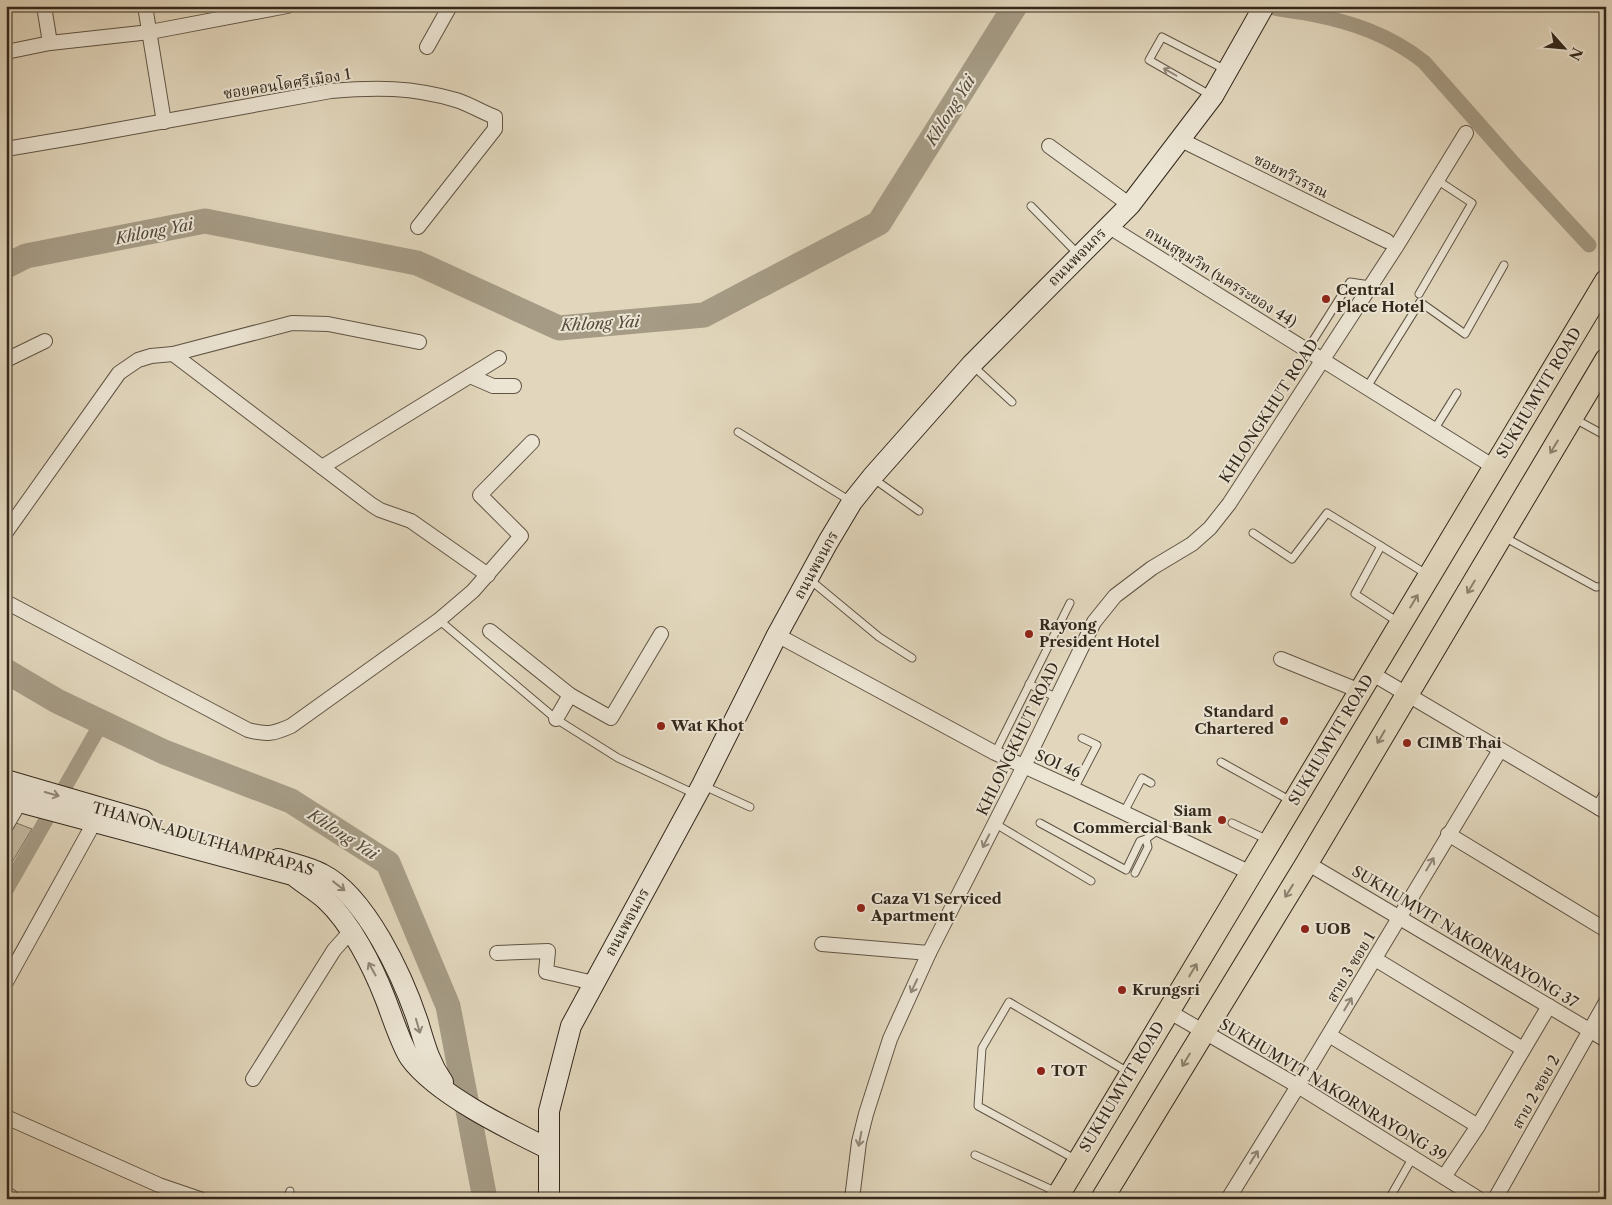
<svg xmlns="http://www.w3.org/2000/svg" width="1612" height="1205" font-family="'Libre Caslon Text','Noto Serif Thai',serif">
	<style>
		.green { fill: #c4b9a2; stroke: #7c705f }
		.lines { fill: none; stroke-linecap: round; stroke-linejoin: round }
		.canal { stroke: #a69c86; stroke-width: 15 }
		.river { stroke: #a69c86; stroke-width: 25 }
		.lane-casing { stroke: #5f5444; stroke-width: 9 }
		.street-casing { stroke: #5f5444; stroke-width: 16 }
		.secondary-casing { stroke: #33281c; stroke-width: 22 }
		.primary-casing { stroke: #33281c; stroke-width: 24 }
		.lane { stroke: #ece5d4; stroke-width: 7 }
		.street { stroke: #ece5d4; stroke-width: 14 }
		.secondary { stroke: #ece5d4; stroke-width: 20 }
		.primary { stroke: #e2d7bd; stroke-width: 22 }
		.oneway { stroke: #908678 }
		.oneway2 { stroke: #8a806c }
		.poi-dot { fill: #8f2418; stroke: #ece5d4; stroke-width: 2 }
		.labels { text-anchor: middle; stroke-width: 4; stroke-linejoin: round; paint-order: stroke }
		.street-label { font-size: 15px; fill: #33281c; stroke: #ece5d4 }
		.poi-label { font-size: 15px; font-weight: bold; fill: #33281c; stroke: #ece5d4; text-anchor: start }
		.water-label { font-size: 16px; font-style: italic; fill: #564b3c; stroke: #ece5d4 }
	</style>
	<rect width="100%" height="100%" fill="#e2d7bd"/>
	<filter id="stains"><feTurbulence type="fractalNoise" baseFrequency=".004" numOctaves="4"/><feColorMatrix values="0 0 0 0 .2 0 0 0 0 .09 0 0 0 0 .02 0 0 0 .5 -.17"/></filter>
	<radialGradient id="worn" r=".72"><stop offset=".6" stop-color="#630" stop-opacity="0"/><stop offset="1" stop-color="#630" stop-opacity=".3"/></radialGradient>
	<path class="green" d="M6 819 32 829 6 872Z"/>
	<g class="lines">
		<g class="canal">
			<path d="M1268 6C1281 11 1297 11 1310 14 1352 22 1390 35 1424 62L1516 166 1589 245"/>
			<path d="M6 890 102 722"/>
		</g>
		<g class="river">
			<path d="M6 266 26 256 205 221 417 263 559 328 704 315 879 223 1015 6"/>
			<path d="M6 671 57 701 164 752 291 801 388 863 448 1006 485 1199"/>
		</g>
		<g class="lane-casing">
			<g id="lane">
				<path d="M1210 95 1149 60 1162 37 1226 70"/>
				<path d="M1031 206 1079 255"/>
				<path d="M1419 294 1472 203 1437 180"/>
				<path d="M1307 350 1350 282 1370 285"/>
				<path d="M972 365 1012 402"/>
				<path d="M1367 387 1420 302 1465 334 1504 265"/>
				<path d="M1575 419 1606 436"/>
				<path d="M1434 430 1457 393"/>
				<path d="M738 432 852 502"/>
				<path d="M874 479 919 511"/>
				<path d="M1253 533 1292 559 1327 513 1381 546 1355 594 1398 622"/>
				<path d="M1504 537 1596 587 1606 586"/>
				<path d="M1381 546 1428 575"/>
				<path d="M809 579 879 637 912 658"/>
				<path d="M439 620 556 719 618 758 695 794"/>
				<path d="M1029 684 1057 698"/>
				<path d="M995 753 1070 603"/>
				<path d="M1221 762 1291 801"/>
				<path d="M704 786 750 807"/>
				<path d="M1074 789 1097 745 1082 738"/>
				<path d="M1124 812 1142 778 1151 783"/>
				<path d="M994 823 1091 881"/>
				<path d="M1040 823 1126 870 1140 841 1146 839"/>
				<path d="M1232 823 1268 840"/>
				<path d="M1135 873 1148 847 1146 839 1158 830"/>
				<path d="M975 1155 1057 1192"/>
				<path d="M1075 1159 978 1106 982 1048 1009 1002 1128 1072"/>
				<path d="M287 1199 290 1191"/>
				<path d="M1389 1199 1413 1157"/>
			</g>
		</g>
		<g class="street-casing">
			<g id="street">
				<path d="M44 6 50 43"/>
				<path d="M145 6 164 122"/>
				<path d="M427 47 450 6"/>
				<path d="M6 52 50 43 150 32 287 6"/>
				<path d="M1181 140 1387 241"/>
				<path d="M1049 146 1130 205"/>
				<path d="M6 149 83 136 331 91C376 87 412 87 456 100 469 104 482 112 495 117V129L418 227"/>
				<path d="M1108 226 1494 467"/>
				<path d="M173 354 372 505 380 510 411 521 488 575"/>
				<path d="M6 360 45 341"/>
				<path d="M470 376 493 386H514"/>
				<path d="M322 467 499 358"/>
				<path d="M6 532 119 373 138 360 151 356 173 354 292 323 328 324 419 342"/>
				<path d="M6 602 248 730C267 735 273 734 291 726L439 620 473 591 521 536 480 495 532 442"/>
				<path d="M490 631 570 695 611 718 661 634"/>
				<path d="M777 635 995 753 1074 789 1251 873"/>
				<path d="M1281 659 1360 691"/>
				<path d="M1371 673 1606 812"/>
				<path d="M556 719 570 695"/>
				<path d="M1599 808 1606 796"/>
				<path d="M6 826 20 802"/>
				<path d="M1448 834 1606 930"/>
				<path d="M1307 863 1606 1040"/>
				<path d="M822 944 929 953"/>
				<path d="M497 953 548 951 546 972 594 983"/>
				<path d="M1375 959 1523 1049"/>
				<path d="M6 982 95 821"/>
				<path d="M1168 1011 1298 1086 1479 1199"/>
				<path d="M1329 1035 1478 1126"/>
				<path d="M253 1079 334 950 351 931"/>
				<path d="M6 1117 159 1185 200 1199"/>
				<path d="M1444 1177 1478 1126 1549 1006"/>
				<path d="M6 1198 10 1196 12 1199"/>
				<path d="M852 1199 859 1142 866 1114 890 1039 929 953 1024 766 1094 622 1115 596 1152 568 1192 544 1210 528 1229 504 1396 247 1466 133"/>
				<path d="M1228 1199 1298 1086 1500 750"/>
				<path d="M1495 1199 1606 1002"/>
			</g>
		</g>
		<g class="secondary-casing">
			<g id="secondary">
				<path d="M6 780 143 820"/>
				<path d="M6 795 20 802 293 875C304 884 316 891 326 900 351 923 373 967 385 998 391 1013 401 1045 410 1058 436 1094 508 1129 549 1149"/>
				<path d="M278 859C293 864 309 867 322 874 366 896 403 977 418 1022 425 1045 429 1062 443 1082"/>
				<path d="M549 1199V1111L571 1026 702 785 777 635 828 542 852 502 872 477 972 364 1130 205 1213 96 1264 6"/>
			</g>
		</g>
		<g class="primary-casing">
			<g id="primary">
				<path d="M1056 1199 1606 281"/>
				<path d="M1102 1199 1307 863 1606 360"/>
			</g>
		</g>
		<use href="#lane" class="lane"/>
		<use href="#street" class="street"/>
		<use href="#secondary" class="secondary"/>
		<use href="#primary" class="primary"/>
	</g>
	<defs><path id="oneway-shaft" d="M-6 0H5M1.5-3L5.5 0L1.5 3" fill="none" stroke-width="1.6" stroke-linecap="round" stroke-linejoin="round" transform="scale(1.25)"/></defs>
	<g class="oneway">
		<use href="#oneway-shaft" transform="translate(1170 72) rotate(-150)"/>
		<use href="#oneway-shaft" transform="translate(52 794) rotate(16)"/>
		<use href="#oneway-shaft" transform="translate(986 841) rotate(117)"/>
		<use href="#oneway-shaft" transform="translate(1430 864) rotate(-59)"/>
		<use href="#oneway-shaft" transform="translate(339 886) rotate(38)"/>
		<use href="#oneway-shaft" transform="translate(372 969) rotate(-119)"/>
		<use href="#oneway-shaft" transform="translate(914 986) rotate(115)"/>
		<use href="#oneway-shaft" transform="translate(1348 1004) rotate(-59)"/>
		<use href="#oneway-shaft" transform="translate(418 1026) rotate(74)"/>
		<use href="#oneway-shaft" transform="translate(860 1139) rotate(101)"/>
		<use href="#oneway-shaft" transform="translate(1254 1157) rotate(-58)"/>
	</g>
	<g class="oneway2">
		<use href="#oneway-shaft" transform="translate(1554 447) rotate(121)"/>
		<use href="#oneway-shaft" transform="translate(1471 587) rotate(121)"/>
		<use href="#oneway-shaft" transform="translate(1414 601) rotate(-59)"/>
		<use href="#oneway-shaft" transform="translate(1381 737) rotate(120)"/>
		<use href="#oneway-shaft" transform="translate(1289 891) rotate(122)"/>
		<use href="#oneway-shaft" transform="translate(1193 970) rotate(-59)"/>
		<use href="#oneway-shaft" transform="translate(1186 1060) rotate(121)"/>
	</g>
	<g class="poi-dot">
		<circle cx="1326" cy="299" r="5"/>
		<circle cx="1029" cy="634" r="5"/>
		<circle cx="1284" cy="721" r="5"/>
		<circle cx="661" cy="726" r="5"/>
		<circle cx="1407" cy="743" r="5"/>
		<circle cx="1222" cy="820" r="5"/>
		<circle cx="861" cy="908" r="5"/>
		<circle cx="1305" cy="929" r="5"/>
		<circle cx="1122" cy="990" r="5"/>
		<circle cx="1041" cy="1071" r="5"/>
	</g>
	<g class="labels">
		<g class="street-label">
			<text transform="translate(287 84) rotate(-9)" y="5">ซอยคอนโดศรีเมือง 1</text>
			<text transform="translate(1291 176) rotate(26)" y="5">ซอยทวีวรรณ</text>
			<text transform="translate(1077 257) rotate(-45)" y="5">ถนนพจนกร</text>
			<text transform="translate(1221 277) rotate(32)" y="5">ถนนสุขุมวิท (นครระยอง 44)</text>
			<text transform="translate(1539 393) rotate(-59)" y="5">SUKHUMVIT ROAD</text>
			<text transform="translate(1269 411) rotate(-57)" y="5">KHLONGKHUT ROAD</text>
			<text transform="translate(816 565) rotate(-61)" y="5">ถนนพจนกร</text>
			<text transform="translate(1018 739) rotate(-64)" y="5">KHLONGKHUT ROAD</text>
			<text transform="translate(1331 740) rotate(-59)" y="5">SUKHUMVIT ROAD</text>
			<text transform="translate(1058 764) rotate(24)" y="5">SOI 46</text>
			<text transform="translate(203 839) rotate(16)" y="5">THANON ADULTHAMPRAPAS</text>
			<text transform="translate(627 922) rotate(-61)" y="5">ถนนพจนกร</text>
			<text transform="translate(1465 937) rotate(31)" y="5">SUKHUMVIT NAKORNRAYONG 37</text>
			<text transform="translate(1351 967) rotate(-59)" y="5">สาย 3 ซอย 1</text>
			<text transform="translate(1122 1087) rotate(-59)" y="5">SUKHUMVIT ROAD</text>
			<text transform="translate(1333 1090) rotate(31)" y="5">SUKHUMVIT NAKORNRAYONG 39</text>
			<text transform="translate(1536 1092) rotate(-61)" y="5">สาย 2 ซอย 2</text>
		</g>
		<g class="poi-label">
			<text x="1336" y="295">Central<tspan x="1336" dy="17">Place Hotel</tspan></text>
			<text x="1039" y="630">Rayong<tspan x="1039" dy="17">President Hotel</tspan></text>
			<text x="1274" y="717" text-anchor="end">Standard<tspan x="1274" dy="17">Chartered</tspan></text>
			<text x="671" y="731">Wat Khot</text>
			<text x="1417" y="748">CIMB Thai</text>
			<text x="1212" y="816" text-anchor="end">Siam<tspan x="1212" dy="17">Commercial Bank</tspan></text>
			<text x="871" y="904">Caza V1 Serviced<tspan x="871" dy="17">Apartment</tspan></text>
			<text x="1315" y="934">UOB</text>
			<text x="1132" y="995">Krungsri</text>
			<text x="1051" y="1076">TOT</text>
		</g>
		<g class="water-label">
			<text transform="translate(950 110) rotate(-58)" y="6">Khlong Yai</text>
			<text transform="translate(154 231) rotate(-11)" y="6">Khlong Yai</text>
			<text transform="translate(600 323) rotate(-3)" y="6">Khlong Yai</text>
			<text transform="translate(343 834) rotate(33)" y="6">Khlong Yai</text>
		</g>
	</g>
	<rect width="1612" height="1205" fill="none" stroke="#e2d7bd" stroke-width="25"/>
	<rect x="8" y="8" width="1597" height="1190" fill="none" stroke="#33281c" stroke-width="2.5"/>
	<rect x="12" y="12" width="1587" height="1180" fill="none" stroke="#33281c"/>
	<g transform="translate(1564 48) rotate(117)" stroke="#ece5d4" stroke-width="4" paint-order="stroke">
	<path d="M0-4L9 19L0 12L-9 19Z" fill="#33281c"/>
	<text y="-8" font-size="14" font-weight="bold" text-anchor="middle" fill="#33281c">N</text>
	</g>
	<rect width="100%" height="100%" filter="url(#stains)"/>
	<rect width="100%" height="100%" fill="url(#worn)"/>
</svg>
